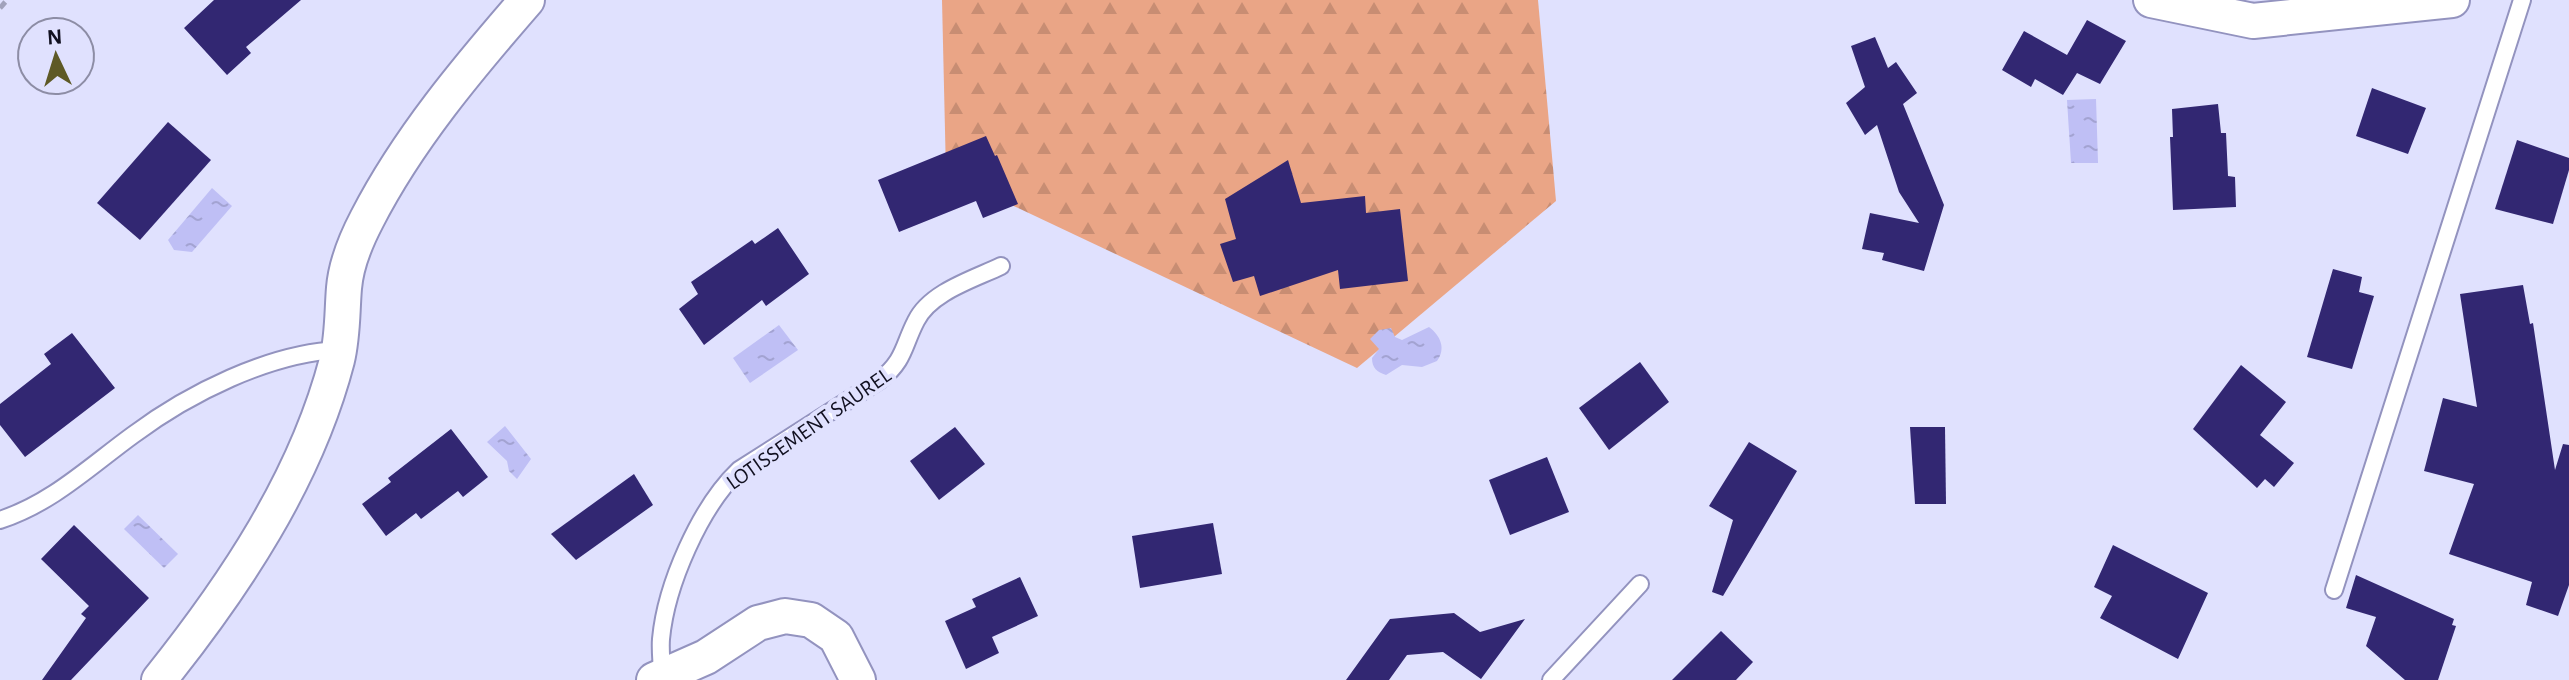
<svg xmlns="http://www.w3.org/2000/svg" width="2569" height="680" font-family="'Alegreya Sans',sans-serif">
	<style>
		.forest { fill: url(#forest-firs) }
		.water { fill: url(#water-ripples) }
		.building { fill: #322772 }
		.lines { fill: none; stroke-linecap: round; stroke-linejoin: round }
		.service-casing { stroke: #9393bf; stroke-width: 20 }
		.minor-casing { stroke: #9393bf; stroke-width: 38 }
		.path { stroke: #a1a2bb; stroke-width: 5; stroke-dasharray: 8 4; stroke-linecap: butt }
		.service { stroke: #fff; stroke-width: 16 }
		.minor { stroke: #fff; stroke-width: 34 }
		.labels { text-anchor: middle; stroke-width: 8; stroke-linejoin: round; paint-order: stroke }
		.street-label { font-size: 22px; fill: #111020; stroke: #e0e1fe }
	</style>
	<defs>
		<pattern id="forest-firs" width="22" height="20" patternUnits="userSpaceOnUse" patternTransform="scale(2)"><rect width="22" height="20" fill="#eaa586"/><path d="M5 1l3.5 6h-7zM16 11l3.5 6h-7z" fill="#c88d73"/></pattern>
		<pattern id="water-ripples" width="26" height="14" patternUnits="userSpaceOnUse" patternTransform="scale(2)"><rect width="26" height="14" fill="#bfbff5"/><path d="M2 4q2-2 4 0t4 0M15 11q2-2 4 0t4 0" fill="none" stroke="#a3a3d2"/></pattern>
	</defs>
	<rect width="100%" height="100%" fill="#e0e1fe"/>
	<path class="forest" d="M942 0H1538L1556 201 1357 368 946 174Z"/>
	<g class="water">
		<path d="M2096 99 2098 163H2071L2067 100Z"/>
		<path d="M212 188 232 206 192 252 174 250 168 240Z"/>
		<path d="M779 325 798 350 750 383 733 358Z"/>
		<path d="M1429 327C1441 336 1446 349 1437 361L1422 367 1402 365 1386 375C1377 372 1372 368 1372 358L1379 349 1370 339 1379 330 1391 328 1395 337 1402 340Z"/>
		<path d="M505 426 531 459 517 479 509 471 507 461 487 442Z"/>
		<path d="M138 515 178 554 164 568 124 529Z"/>
	</g>
	<g class="building">
		<path d="M214 0H301L246 47 251 53 227 75 184 28Z"/>
		<path d="M2087 20 2126 41 2100 84 2077 73 2063 95 2035 79 2031 87 2002 70 2024 31 2067 55Z"/>
		<path d="M1875 37 1888 68 1896 62 1917 93 1903 104 1944 205 1924 271 1882 260 1884 253 1862 249 1870 213 1919 223 1899 192 1877 125 1865 135 1846 103 1865 87 1851 46Z"/>
		<path d="M2372 88 2426 108 2408 154 2356 136Z"/>
		<path d="M2218 104 2221 133H2226L2228 176 2235 177 2236 207 2173 210 2170 137H2173L2172 109Z"/>
		<path d="M168 122 211 160 140 240 97 203Z"/>
		<path d="M986 136 995 156 997 155 1018 204 983 218 976 201 899 232 878 180Z"/>
		<path d="M2517 140 2569 158V170L2553 224 2495 209Z"/>
		<path d="M1288 160 1301 203 1365 196 1366 213 1400 209 1408 281 1340 289 1338 270 1260 296 1254 276 1233 282 1220 244 1236 239 1225 199Z"/>
		<path d="M778 228 809 274 766 306 762 300 704 345 679 309 698 294 691 282 752 240 755 244Z"/>
		<path d="M2333 269 2362 277 2359 292 2374 296 2352 369 2307 357Z"/>
		<path d="M2523 285 2530 324 2533 323 2555 470 2563 444 2569 445V585L2558 616 2526 605 2532 582 2449 554 2474 484 2424 471 2443 398 2477 407 2460 294Z"/>
		<path d="M72 333 115 388 25 457 0 425V404L51 364 44 354Z"/>
		<path d="M1640 362 1669 402 1609 450 1579 408Z"/>
		<path d="M2241 365 2286 402 2260 435 2294 463 2274 487 2265 479 2257 488 2193 429Z"/>
		<path d="M955 427 985 464 939 500 910 461Z"/>
		<path d="M1910 427H1945L1946 504H1915Z"/>
		<path d="M451 429 488 477 463 497 458 491 421 519 416 513 386 536 362 504 391 482 388 478Z"/>
		<path d="M1749 442 1797 471 1723 596 1712 592 1733 520 1709 506Z"/>
		<path d="M1547 457 1569 512 1510 535 1489 480Z"/>
		<path d="M634 474 653 505 576 560 551 534Z"/>
		<path d="M1213 523 1222 574 1140 588 1132 536Z"/>
		<path d="M74 525 149 598 71 680H42L86 618 81 614 89 606 41 559Z"/>
		<path d="M2113 545 2208 593 2178 659 2100 618 2112 596 2094 587Z"/>
		<path d="M2356 575 2454 619 2452 625 2456 626 2438 680H2405L2366 646 2376 617 2346 608Z"/>
		<path d="M1020 577 1038 616 992 637 999 653 966 669 945 621 976 607 972 599Z"/>
		<path d="M1454 613 1480 632 1525 619 1481 679 1443 652 1407 655 1389 680H1346L1390 619Z"/>
		<path d="M1721 631 1753 662 1736 680H1672Z"/>
	</g>
	<g class="lines">
		<g class="service-casing">
			<g id="service">
				<path d="M0 520C52 503 89 467 133 435 188 394 269 353 339 350"/>
				<path d="M2334 590 2522 0"/>
				<path d="M662 677C662 664 660 651 661 639 666 585 700 507 739 470L880 380C905 360 903 346 916 321 930 292 974 279 1001 266"/>
				<path d="M1551 680 1640 584"/>
			</g>
		</g>
		<g class="minor-casing">
			<g id="minor">
				<path d="M2151 0 2253 21 2452 0"/>
				<path d="M159 680C235 585 306 479 337 360 343 335 342 312 344 288 346 264 356 240 367 219 408 139 468 68 527 0"/>
				<path d="M654 680 706 657 758 623 785 616 811 620 836 637 858 680"/>
			</g>
		</g>
		<path class="path" d="M0 8 7 0"/>
		<use href="#service" class="service"/>
		<use href="#minor" class="minor"/>
	</g>
	<g class="labels">
		<g class="street-label">
			<text transform="translate(808 428) rotate(-35)" y="8">LOTISSEMENT SAUREL</text>
		</g>
	</g>
	<g transform="translate(56 56) rotate(356)"><circle r="38" fill="#e0e1fe" stroke="#8d8da5" stroke-width="2"/>
	<path d="M0-6L14 30L0 20L-14 30Z" fill="#5e5926"/>
	<text y="-12" font-size="22" font-weight="bold" text-anchor="middle" fill="#111020">N</text>
	</g>
</svg>
